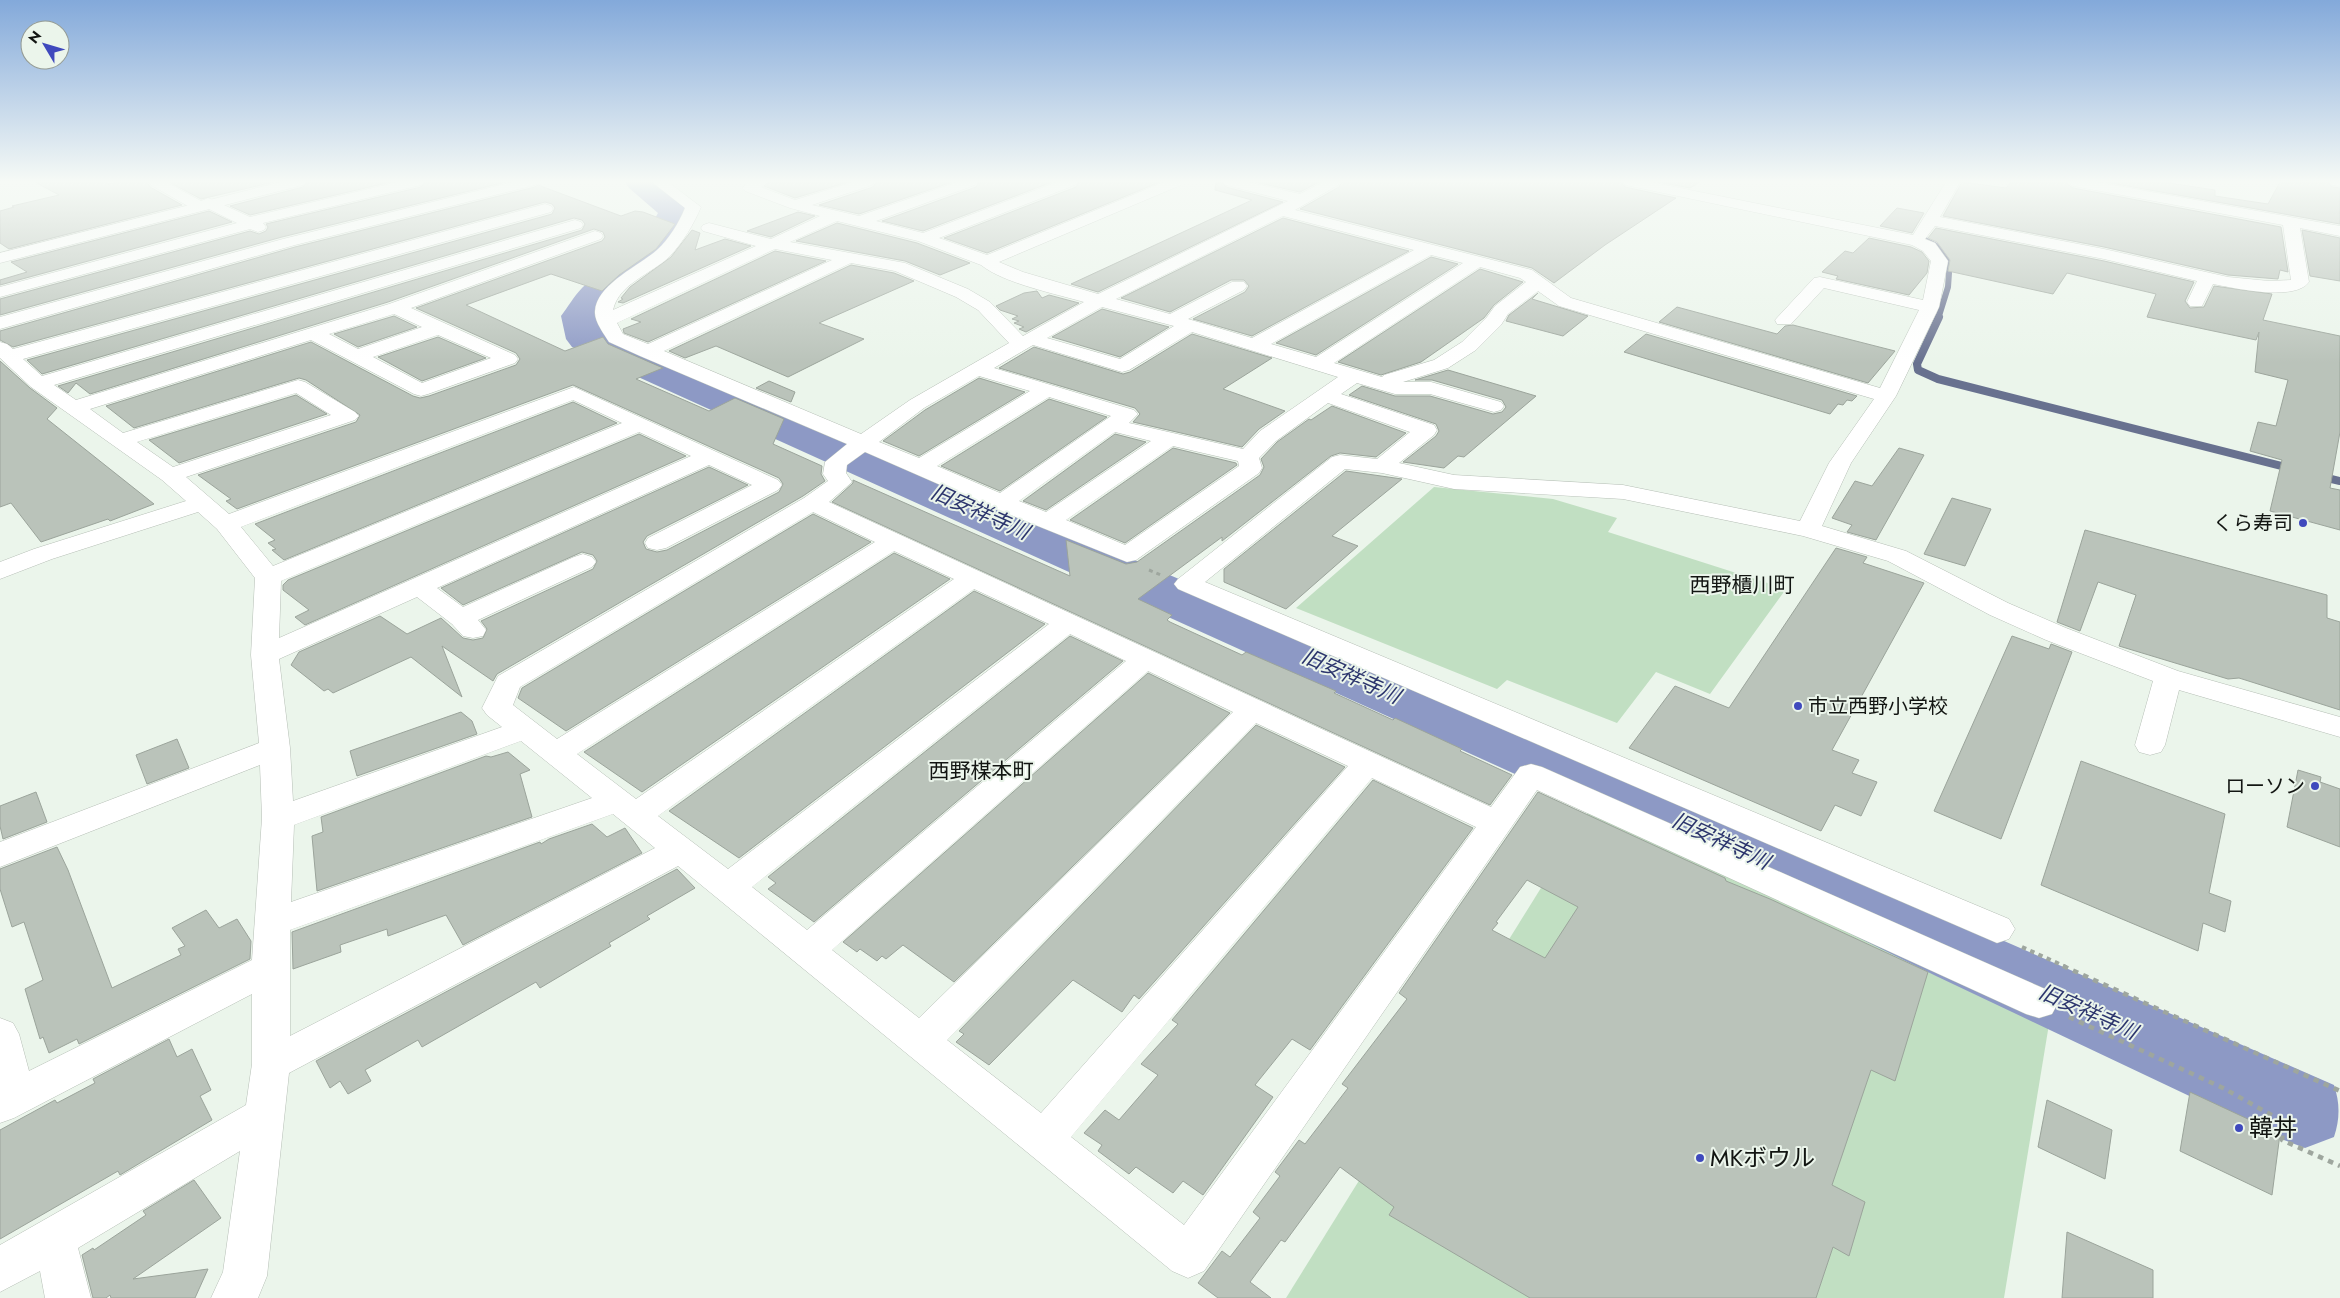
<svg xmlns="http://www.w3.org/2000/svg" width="2340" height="1298" font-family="Jost,'Noto Sans JP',sans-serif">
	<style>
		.green { fill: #c1dfc2 }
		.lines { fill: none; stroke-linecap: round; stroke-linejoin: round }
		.stream-far1 { stroke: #68718f; stroke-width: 6 }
		.stream { stroke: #68718f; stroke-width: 8 }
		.river { fill: #8d99c5; fill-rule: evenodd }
		.building { fill: #bac3ba; stroke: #9ba49b; fill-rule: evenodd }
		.minor-casing { stroke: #b6bfb6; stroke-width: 1 }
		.major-casing { stroke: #b6bfb6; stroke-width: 1 }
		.path-far2 { stroke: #9ea69e; stroke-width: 3; stroke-dasharray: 4 4; stroke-linecap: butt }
		.path-far1 { stroke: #9ea69e; stroke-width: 4; stroke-dasharray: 4.5 4.5; stroke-linecap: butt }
		.path { stroke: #9ea69e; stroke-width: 4.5; stroke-dasharray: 5.5 5.5; stroke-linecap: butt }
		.minor { fill: #fff; fill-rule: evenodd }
		.major { fill: #fff; fill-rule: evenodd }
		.poi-dot { fill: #3f49bd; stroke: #ebf5eb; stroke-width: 2 }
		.labels { text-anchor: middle; stroke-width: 4; stroke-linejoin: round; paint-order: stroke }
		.poi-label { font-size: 20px; fill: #121512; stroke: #ebf5eb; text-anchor: end }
		.water-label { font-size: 21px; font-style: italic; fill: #2c356d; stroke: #ebf5eb }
		.neighbourhood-label { font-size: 21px; fill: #121512; stroke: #ebf5eb }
		.near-poi-label { font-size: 24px; fill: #121512; stroke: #ebf5eb; text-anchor: start }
	</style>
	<rect width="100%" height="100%" fill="#ebf5eb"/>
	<g class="green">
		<path d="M1434 487 1553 499 1617 518 1608 532 1786 589 1710 694 1656 672 1617 723 1507 680 1497 689 1296 608Z"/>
		<path d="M1590 809 2050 1018 2004 1298H1286Z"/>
	</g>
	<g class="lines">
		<path class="stream-far1" d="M1925 240 1940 248 1950 259 1948 287 1938 319"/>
		<g class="stream">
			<path d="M1939 317 1917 364 1918 370 1938 379 2293 469"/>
			<path d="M2319 476 2340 481"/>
		</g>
		<path class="river" d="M625 182H658L686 204 691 211 677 237 664 254 605 307 599 316 604 332 1698 802 1988 934 2334 1085C2340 1103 2340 1119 2334 1137L2305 1148 2276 1137 1936 976 1652 836 572 347 566 339 561 316C568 307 574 296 582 288 608 262 641 247 658 213L629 188Z"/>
	</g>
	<g class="building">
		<path d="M35 182H104L109 184 119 182H147L150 187 182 205 9 249 0 243V211L14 207 12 206 59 195Z"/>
		<path d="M169 182H274L201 199Z"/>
		<path d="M307 182H391L250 215 230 206 303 187Z"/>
		<path d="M425 182H506L282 237 0 315V299L250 231 259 234 266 231 268 227 266 224 421 187Z"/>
		<path d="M768 182H848L795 198 764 186Z"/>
		<path d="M876 182H952L859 214 819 205 873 187Z"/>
		<path d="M979 182H1052L923 231 882 221 976 187Z"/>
		<path d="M1079 182H1160L987 253 944 238 1076 187Z"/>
		<path d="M1216 182H1222L1226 187 1283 202 1098 292 1071 284 1252 200 1215 190Z"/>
		<path d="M1255 182H1319L1300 192Z"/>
		<path d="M1342 182H1621L1625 187 1676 198 1605 245 1554 283 1532 268 1300 209 1339 187Z"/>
		<path d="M1658 182H1700L1690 188Z"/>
		<path d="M1962 182 2006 188 2011 182H2064L2073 188 2281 227 2288 272 2280 270 2278 279 2228 275 2104 247 1943 216Z"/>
		<path d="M2105 182H2162L2215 190V196L2268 204 2280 182H2328L2332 187 2340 188V224Z"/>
		<path d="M538 185 621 216 635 211 643 212 675 224 656 249 619 275 602 291 551 274 466 305 565 351 603 337 608 344 663 368 636 379 709 411 735 398 784 419 773 444 822 466 821 474 825 481 803 496 497 674 493 681 442 646 462 697 411 657 333 693 328 689 324 691 291 665 299 652 380 616 407 634 441 618 463 638 473 640 483 638 487 629 481 621 593 569 597 561 593 555 582 552 463 605 441 588 709 467 748 485 647 536 643 542 646 549 657 552 667 550 779 492 783 484 779 478 573 385 237 509 226 501 231 499 198 475 356 422 360 415 306 380 299 378 134 428 106 406 311 342 413 396 420 398 429 396 516 365 520 359 516 353 416 308 602 241 605 237 603 232 594 229 388 302 90 394 76 383 68 393 58 386 582 230 585 224 582 220 574 218 42 374 27 360 552 214 555 208 552 204 545 202 13 347 0 340V331L295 247 535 187Z"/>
		<path d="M1897 208 1924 213 1912 233 1880 226Z"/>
		<path d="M209 211 232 222 0 285V280L27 272 11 262Z"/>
		<path d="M798 212 815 216 771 237 747 231Z"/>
		<path d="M1283 218 1409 251 1252 336 1193 319 1245 292 1249 286 1244 280H1231L1170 312 1121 298Z"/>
		<path d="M837 223 917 243 970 263 940 275 905 261 796 241Z"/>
		<path d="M1936 228 2104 261 2194 282 2185 301 2190 308 2204 307 2214 286 2272 294 2263 320 2340 336V432L2330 488 2340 490V530L2270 511 2282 460 2250 451 2258 422 2276 426 2288 380 2255 372 2259 332 2256 340 2147 317 2156 294 2067 273 2053 294 1948 271 1950 260 1937 242 1928 238Z"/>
		<path d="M692 230 700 233 695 250 725 239 751 246 623 303 618 302 623 299 621 298 630 287 671 257Z"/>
		<path d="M2302 230 2340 238V281L2310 276Z"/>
		<path d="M1869 238 1911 247 1922 252 1929 261 1927 273 1909 295 1836 279 1838 276 1822 272 1845 251 1853 253Z"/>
		<path d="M775 251 826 261 648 342 624 333 623 329 641 322 631 319Z"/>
		<path d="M1431 257 1458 264 1316 355 1276 343Z"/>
		<path d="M851 265 894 273 914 281 819 323 864 339 788 377 716 346 685 358 669 351Z"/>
		<path d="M1480 269 1523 282 1494 305 1484 318 1421 362 1381 375 1338 362Z"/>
		<path d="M1037 291 1042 298 1049 295 1079 303 1026 332 1019 329 1024 327 1014 323 1019 321 1012 319 1018 316 1000 310 996 306 1024 293Z"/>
		<path d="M1538 293 1532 299 1588 316 1563 336 1506 321 1509 315Z"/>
		<path d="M1677 307 1777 334 1785 326 1793 325 1895 351 1868 383 1659 322Z"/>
		<path d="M1102 309 1169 327 1120 357 1052 337Z"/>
		<path d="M394 316 417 327 358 347 334 334Z"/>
		<path d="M1192 334 1272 358 1223 389 1285 411 1259 429 1242 447 1133 422 1140 414 1135 408 999 368 1034 347 1123 374 1130 372Z"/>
		<path d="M1646 334 1857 396 1852 401 1847 400 1843 405 1838 404 1830 414 1624 352Z"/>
		<path d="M438 337 486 358 422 381 378 357Z"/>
		<path d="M0 361 30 388 57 408 47 419 154 504 110 521 108 519 41 542 11 503 0 507Z"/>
		<path d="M1448 370 1536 396 1464 457 1458 456 1444 468 1403 462 1436 436 1439 431 1436 424 1349 395 1362 386 1395 396H1430L1493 414 1502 412 1506 407 1502 400 1432 380H1415Z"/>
		<path d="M979 378 1025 392 919 456 883 441 925 410Z"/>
		<path d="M769 381 795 392 791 402 756 388Z"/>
		<path d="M296 395 327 414 179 463 149 440Z"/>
		<path d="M1049 399 1107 417 1000 491 941 466Z"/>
		<path d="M573 402 617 423 284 560 272 550 276 549 268 543 275 540 255 524Z"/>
		<path d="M1332 406 1406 433 1376 457 1340 453 1331 456 1222 541V537L1138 599 1172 615 1167 620 1170 622 1242 655 1246 652 1336 691 1334 693 1393 720 1395 718 1462 749 1460 751 1512 775 1490 805 832 502 853 483V480L1070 576 1066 540 1126 564 1137 562 1260 475 1264 467 1261 459 1277 442 1309 419 1311 420Z"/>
		<path d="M639 434 686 456 305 625 295 617 309 610 283 590V585L288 580Z"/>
		<path d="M1115 434 1146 442 1046 510 1023 501Z"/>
		<path d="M1173 448 1236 463 1237 465 1125 543 1070 520Z"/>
		<path d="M1899 448 1924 455 1876 540 1847 532 1852 525 1832 518 1855 481 1872 486Z"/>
		<path d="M1346 471 1402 479 1332 536 1358 546 1286 609 1224 582V569Z"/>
		<path d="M1952 498 1991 509 1965 566 1924 554Z"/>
		<path d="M813 514 871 542 566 731 518 698 522 688Z"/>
		<path d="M2085 530 2327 595V618L2340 622V710L2239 678 2228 679 2119 646 2136 595 2098 582 2080 631 2057 622Z"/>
		<path d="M1836 548 1867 557 1863 563 1924 583 1832 750 1859 760 1852 773 1877 782 1861 816 1835 805 1821 831 1629 748 1675 686 1729 708Z"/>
		<path d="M894 553 950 579 642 792 584 752Z"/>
		<path d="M974 591 1045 624 739 858 669 811Z"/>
		<path d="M1070 636 1123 661 814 922 768 889 776 883 768 877Z"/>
		<path d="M2012 636 2049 649 2051 644 2072 652 2001 839 1934 811Z"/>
		<path d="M1148 673 1230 713 954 982 903 945 886 959 882 956 877 961 860 949 857 952 843 942Z"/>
		<path d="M461 712 472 721 477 734 357 776 350 751Z"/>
		<path d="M1256 725 1345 767 1139 999 1134 995 1122 1012 1073 980 989 1065 956 1042 964 1034 959 1031Z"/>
		<path d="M177 739 189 768 147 784 136 755Z"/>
		<path d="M508 752 530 770 520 774 532 817 317 891 312 836 323 832 321 817 486 756 491 757Z"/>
		<path d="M2081 761 2225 814 2209 893 2231 901 2225 932 2203 923 2198 951 2041 885Z"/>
		<path d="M2298 770 2321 777 2320 782 2340 789V847L2287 827Z"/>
		<path d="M1373 780 1473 828 1310 1050 1292 1039 1255 1085 1273 1097 1203 1195 1183 1181 1173 1193 1136 1167 1129 1174 1098 1151 1102 1145 1084 1133 1105 1110 1119 1120 1158 1075 1141 1064 1178 1024 1172 1020Z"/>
		<path d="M36 792 47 822 3 839 0 826V806Z"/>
		<path d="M1538 792 1725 878 1726 881 1770 899 1928 972 1895 1081 1871 1070 1832 1185 1865 1202 1849 1256 1833 1247 1816 1298H1530L1389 1215 1394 1207 1340 1167 1285 1242 1281 1240 1250 1282 1271 1298H1218L1198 1283 1222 1251 1230 1257 1260 1218 1253 1212 1280 1176 1275 1172 1299 1140 1305 1144 1348 1088 1342 1084 1407 999 1399 993ZM1527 880 1578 907 1545 958 1492 930 1498 923 1496 922Z"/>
		<path d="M592 824 607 837 625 828 642 853 463 945 446 915 388 936 387 929 340 945 341 952 293 969 292 932 540 842 541 844 549 839Z"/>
		<path d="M57 847 68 870 112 988 181 955 178 949 185 946 172 928 206 910 219 928 237 919 251 941 250 959 79 1044 77 1039 49 1053 43 1037 40 1039 25 989 43 980 24 922 12 927 0 889V869Z"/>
		<path d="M677 869 695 888 647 916 650 919 609 943 611 946 540 988 536 982 422 1047 418 1040 365 1070 371 1081 348 1094 340 1081 330 1088 316 1061Z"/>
		<path d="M169 1039 177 1057 192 1049 211 1090 200 1096 212 1120 120 1175 118 1171 0 1239V1130L55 1100 57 1103 95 1083 93 1079Z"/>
		<path d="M2190 1092 2280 1134 2272 1195 2180 1151Z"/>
		<path d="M2047 1100 2112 1130 2105 1179 2038 1147Z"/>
		<path d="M194 1180 221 1218 133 1279 208 1269 195 1298H111L110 1295 106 1298H93L82 1255 93 1248 94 1250 146 1215 143 1211Z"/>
		<path d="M2067 1232 2153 1270V1298H2062Z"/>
	</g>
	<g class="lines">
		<g class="minor-casing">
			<g id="minor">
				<path d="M149 182H166L201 201 208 198 213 200 250 217 398 182H423L421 185 263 223 266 227 264 230 258 232 250 229 0 297V287L237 223 205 207 198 211 193 209 151 185Z"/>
				<path d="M513 182H537L535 185 295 245 0 329V317L283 239Z"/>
				<path d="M652 182H668L701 207C694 224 683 242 670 256 652 274 619 283 613 310L756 246 703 231 701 228 703 225 709 223 771 239 820 216 790 208 745 191 742 188 749 182H766L761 187 795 200 853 182H874L872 185 812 205 859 216 957 182H977L975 185 876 221 923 233 1057 182H1077L1075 185 939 238 987 255 1164 182H1183L1181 185 999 262 1023 272 1098 294 1288 201 1226 185 1224 182H1248L1300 194 1323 182H1340L1338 185 1295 210 1532 270 1571 298 1880 388 1919 310 1824 288 1791 324H1777L1775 320 1814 278 1820 277 1923 300 1931 261 1923 251 1912 245 1630 186 1625 185 1623 182H1650L1913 235 1946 182H1960L1940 217 2104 249 2228 277 2269 281 2291 280 2283 225 2073 186 2066 182H2096L2340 226V236L2300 228 2309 282C2295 302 2234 288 2213 284L2202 306H2190L2187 302 2197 281 2104 259 1935 226 1925 239 1935 243 1948 261 1939 307 1896 396 1851 463 1822 526 1906 551 2008 603 2066 628 2178 671 2340 717V737L2179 690 2165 745 2161 752 2150 755 2139 752 2135 745 2153 681 2046 640 1990 615 1888 561 1803 536 1623 499 1454 489 1382 473 1345 469 1205 582 2009 919 2015 929 2009 939 1997 943 1178 589 1174 584 1178 579 1332 457 1340 455 1377 459 1410 432 1328 403 1276 441 1259 458 1262 468 1259 473 1136 560 1127 562 993 508 865 452 847 465 846 473 852 482 829 502 1491 807 1520 767 1531 764 1542 767 2052 992 2058 1003 2052 1014 2039 1018 2026 1014 1537 790 1204 1271 1188 1278 1172 1271 678 866 289 1073 267 1276 258 1298H211L223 1272 240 1151 78 1248 91 1298H45L40 1271 0 1292V1245L246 1105 252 1064V994L14 1118 0 1123V1018L13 1023 19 1034 29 1071 252 960 262 818 260 765 0 867V842L259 743 251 655 255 578 217 529 198 512 52 559 0 579V562L34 549 186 501 162 480 31 387 0 358V342L7 344 13 349 545 204 551 206 553 209 551 212 23 359 42 376 575 220 581 222 583 225 581 228 54 385 76 400 389 304 595 231 601 233 603 236 601 239 411 308 515 355 518 359 515 363 428 394 421 396 414 394 311 340 90 409 123 433 298 380 305 382 355 412 359 416 355 420 186 477 229 514 574 387 778 480 782 485 778 490 666 548 657 550 648 548 645 543 648 538 752 485 709 465 437 588 463 607 574 557 583 554 592 557 596 562 592 567 478 620 486 630 483 636 473 638 463 636 452 624 417 597 279 659 290 748 293 801 502 727 487 715 482 708 498 676 804 498 828 481 823 474 825 462 847 444 640 356 609 342C604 334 594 321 595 311 597 284 639 266 657 250 669 239 679 223 685 208ZM1283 216 1414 250 1252 338 1188 319 1244 290 1247 286 1244 282H1232L1170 314 1116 299ZM837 221 918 241 981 265C1003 283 1056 294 1084 302L1023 336 990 302 968 289 905 263 790 242ZM775 249 832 260 648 344 623 334 617 323ZM1431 255 1463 263 1316 357 1271 344ZM851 263 895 271 956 297 978 310 1009 343 910 400 861 434 664 351ZM1480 267 1520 278 1526 282 1495 306 1487 317 1462 342 1434 360 1384 375 1382 377 1334 363ZM1538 291 1559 306 1874 399 1829 463 1800 521 1623 485 1454 475 1399 463 1434 435 1437 430 1434 425 1341 394 1357 383 1395 394H1430L1494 412 1501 410 1504 406 1501 402 1431 382H1403L1448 368 1476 350 1501 325 1508 314ZM1102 307 1174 326 1120 359 1047 338ZM394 314 422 327 358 349 329 334ZM1192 332 1338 377 1260 431 1243 449 1129 423 1138 414 1134 410 994 368 1033 345 1122 372 1129 370ZM438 335 491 358 422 383 373 357ZM979 376 1030 391 919 458 879 442 924 408ZM296 393 331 415 173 467 137 442ZM1049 397 1111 416 1000 493 937 466ZM573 400 622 423 273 566 241 527ZM639 432 691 456 279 638 281 581ZM1115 432 1151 441 1046 512 1019 501ZM1173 446 1238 461 1239 466 1125 545 1066 520ZM813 512 875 542 557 739 513 705 520 687ZM894 551 954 579 636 799 577 754ZM974 589 1049 624 728 869 658 816ZM1070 634 1126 661 807 930 752 887ZM1148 671 1233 712 919 1018 832 950ZM1256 723 1348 766 1041 1113 947 1040ZM521 741 592 798 291 902 294 825ZM1372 778 1476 827 1184 1225 1071 1137ZM613 814 655 848 290 1036V930Z"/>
				<path d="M2330 182H2340V186L2332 185Z"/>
			</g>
		</g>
		<g class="major-casing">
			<path id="major" d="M281 182H305L303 185 0 263V253Z"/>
		</g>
		<path class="path-far2" d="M1149 570 1161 575"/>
		<path class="path-far1" d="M2022 947 2066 967"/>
		<g class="path">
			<path d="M2063 966 2340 1091"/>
			<path d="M2069 1017 2223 1088 2284 1122 2282 1140 2340 1166"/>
		</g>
		<use href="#minor" class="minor"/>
		<use href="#major" class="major"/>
	</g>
	<linearGradient id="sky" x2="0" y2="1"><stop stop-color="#83a9da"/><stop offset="0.5" stop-color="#f6faf6"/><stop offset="1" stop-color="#f6faf6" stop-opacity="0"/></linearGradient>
	<rect width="2340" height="363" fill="url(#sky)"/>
	<g class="poi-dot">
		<circle cx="2303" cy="523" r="5"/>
		<circle cx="1798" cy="706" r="5"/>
		<circle cx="2315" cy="786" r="5"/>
		<circle cx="2239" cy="1128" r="5"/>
		<circle cx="1700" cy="1158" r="5"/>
	</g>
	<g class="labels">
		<g class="poi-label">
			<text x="2293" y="530">くら寿司</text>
			<text x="1808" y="713" text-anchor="start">市立西野小学校</text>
			<text x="2305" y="793">ローソン</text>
		</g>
		<g class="water-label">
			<text transform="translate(980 512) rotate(24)" y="7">旧安祥寺川</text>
			<text transform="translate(1351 676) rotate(24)" y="7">旧安祥寺川</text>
			<text transform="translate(1721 841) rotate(25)" y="7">旧安祥寺川</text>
			<text transform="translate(2088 1012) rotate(24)" y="7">旧安祥寺川</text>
		</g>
		<g class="neighbourhood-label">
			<text x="1742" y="592">西野櫃川町</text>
			<text x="981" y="778">西野楳本町</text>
		</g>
		<g class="near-poi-label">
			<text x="2249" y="1136">韓丼</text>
			<text x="1710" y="1166">MKボウル</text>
		</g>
	</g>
	<g transform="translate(45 45) rotate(308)"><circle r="24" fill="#ebf5eb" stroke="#949b94"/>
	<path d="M0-4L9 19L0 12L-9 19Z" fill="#3f49bd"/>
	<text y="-8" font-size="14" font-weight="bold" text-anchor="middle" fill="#121512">N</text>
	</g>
</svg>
